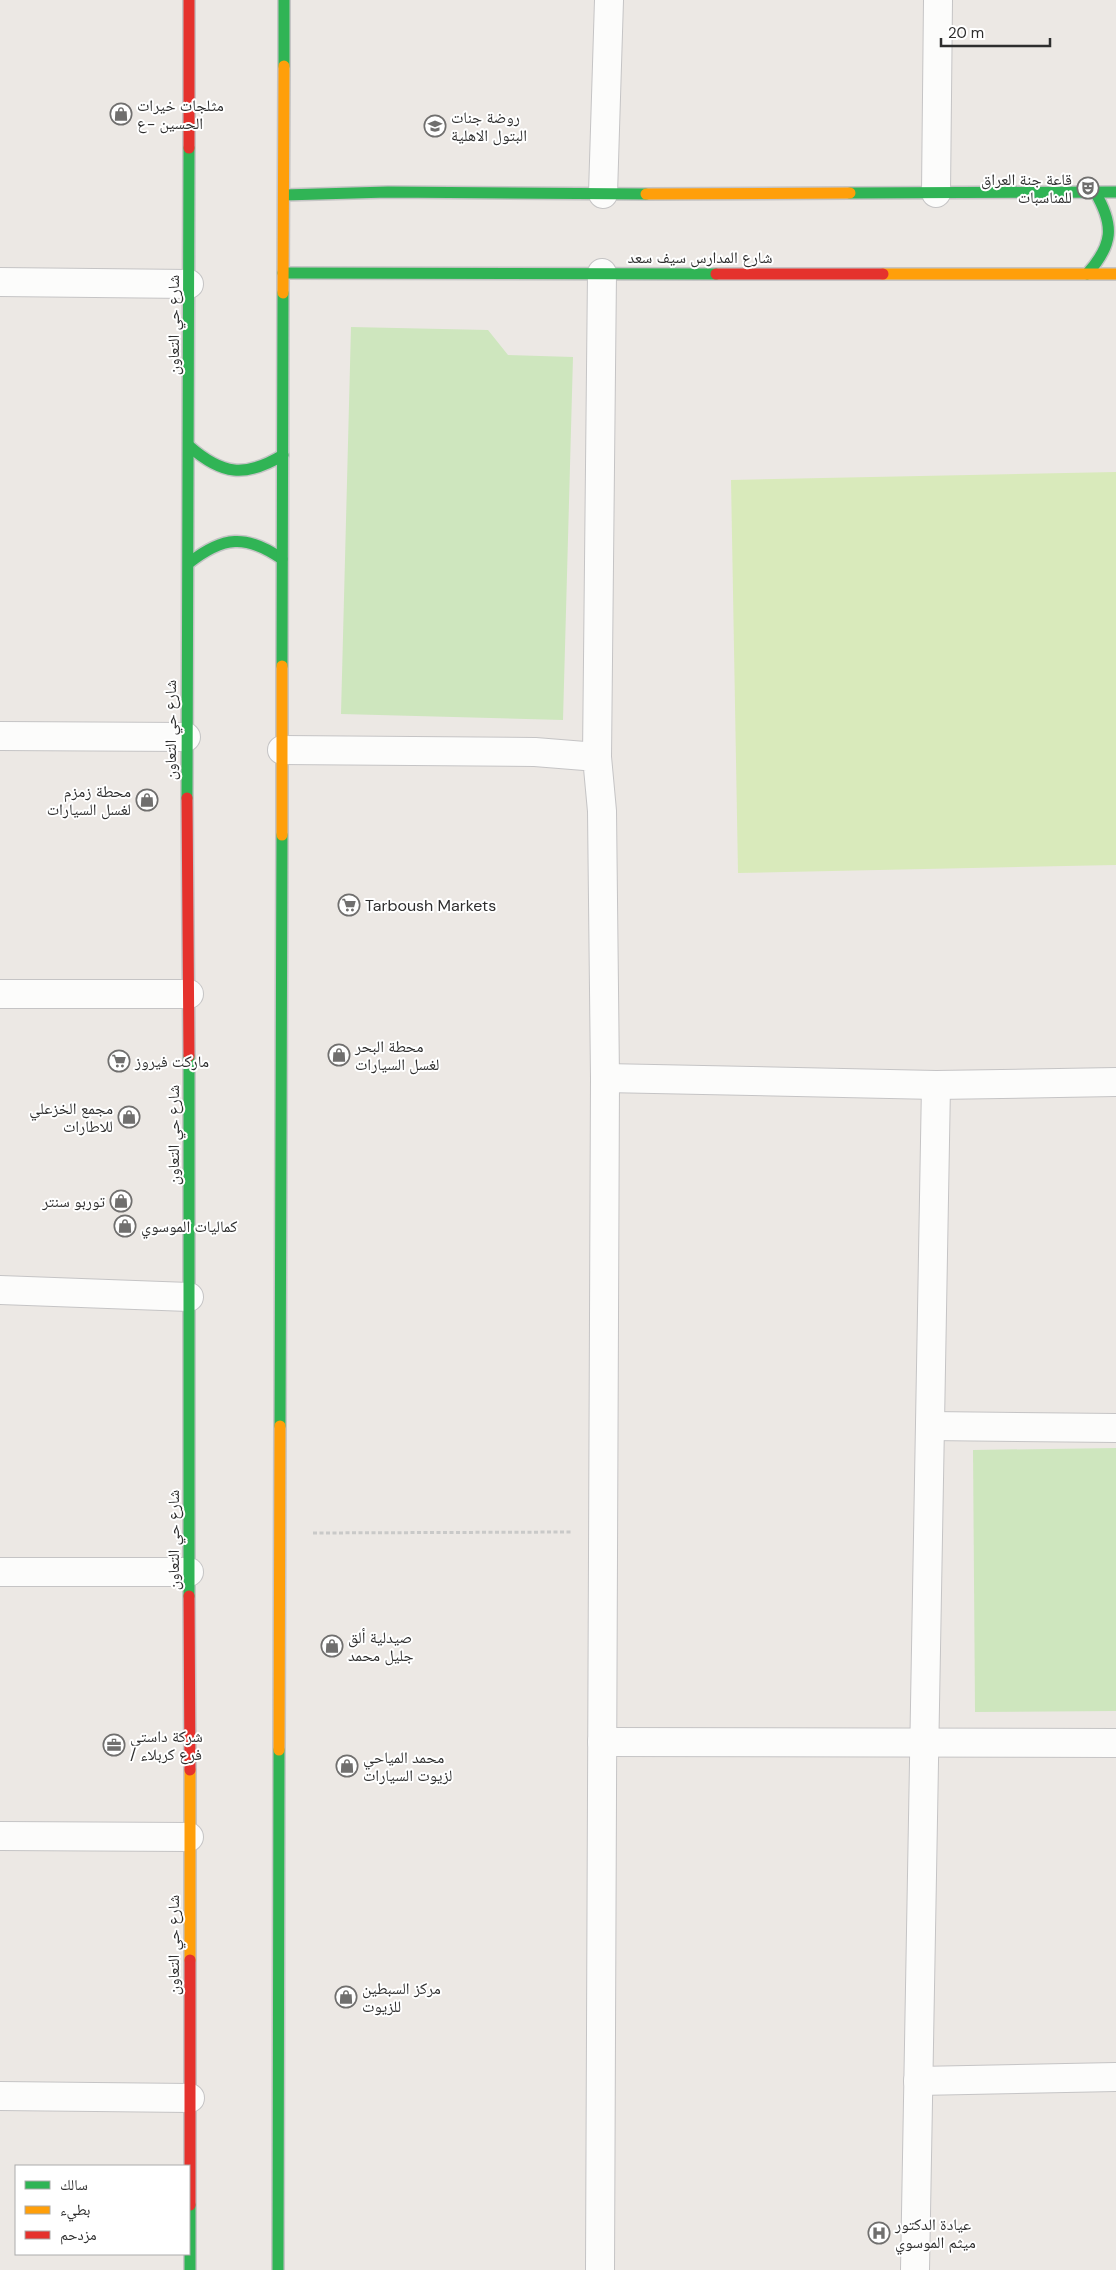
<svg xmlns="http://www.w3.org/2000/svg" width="1116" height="2270" font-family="'DM Sans','Noto Naskh Arabic',sans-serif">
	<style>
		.green { fill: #cee6be }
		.pitch { fill: #d9eabb }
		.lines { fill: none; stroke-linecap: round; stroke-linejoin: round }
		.street-casing { stroke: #c5c4c5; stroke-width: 30 }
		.fast-casing { stroke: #c5c4c5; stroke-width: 14 }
		.slow-casing { stroke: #c5c4c5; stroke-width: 14 }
		.jam-casing { stroke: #c5c4c5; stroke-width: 14 }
		.path { stroke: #c9c9c8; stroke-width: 3; stroke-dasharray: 4 2.5; stroke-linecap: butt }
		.street { stroke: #fcfcfb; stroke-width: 28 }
		.fast { stroke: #30b455; stroke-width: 11 }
		.slow { stroke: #ff9f0a; stroke-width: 11 }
		.jam { stroke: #e5322d; stroke-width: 11 }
		.labels { text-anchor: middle; stroke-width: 4; stroke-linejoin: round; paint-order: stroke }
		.poi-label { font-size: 16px; fill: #2e2e2e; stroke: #fff; text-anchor: start }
		.street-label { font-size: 16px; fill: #2e2e2e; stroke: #fff }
	</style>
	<rect width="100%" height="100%" fill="#ece8e4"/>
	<g class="green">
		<path d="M351 327 488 330 508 355 573 357 563 720 341 714Z"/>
		<path d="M1116 1448V1711L975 1712 973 1450Z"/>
	</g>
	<path class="pitch" d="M1116 472V865L738 873 731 480Z"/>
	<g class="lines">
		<g class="street-casing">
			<g id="street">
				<path d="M936 193 938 0"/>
				<path d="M603 194 609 0"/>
				<path d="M0 282 189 284"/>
				<path d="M0 736 186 737"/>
				<path d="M282 750 535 752 597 757 602 811 605 1078 600 2270"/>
				<path d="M597 757 602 273"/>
				<path d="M0 994H189"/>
				<path d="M605 1078 936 1085 1116 1082"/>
				<path d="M0 1290 189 1297"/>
				<path d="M930 1426 1116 1428"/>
				<path d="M0 1572H189"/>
				<path d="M602 1742 1116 1743"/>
				<path d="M0 1836 189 1837"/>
				<path d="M918 2081 1116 2077"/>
				<path d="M0 2096 190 2098"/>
				<path d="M915 2270 936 1085"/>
			</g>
		</g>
		<g class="fast-casing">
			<g id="fast">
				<path d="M284 66V0"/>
				<path d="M850 193 1116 192"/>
				<path d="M284 195 388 192 646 194"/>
				<path d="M283 273 716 274"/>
				<path d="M1087 274C1113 245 1115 226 1095 192"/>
				<path d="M189 446C222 475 245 478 283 455"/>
				<path d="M189 563C223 536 246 534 282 559"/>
				<path d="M282 666 283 293"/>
				<path d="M187 798 189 148"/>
				<path d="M189 1056V1596"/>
				<path d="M280 1426 282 835"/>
				<path d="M190 2205V2270"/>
				<path d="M278 2270 279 1750"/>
			</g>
		</g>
		<g class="slow-casing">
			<g id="slow">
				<path d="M646 194 850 193"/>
				<path d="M883 274H1116"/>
				<path d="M283 293 284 66"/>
				<path d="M282 835V666"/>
				<path d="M279 1750 280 1426"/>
				<path d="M190 1770V1960"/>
			</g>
		</g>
		<g class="jam-casing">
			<g id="jam">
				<path d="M189 0V148"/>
				<path d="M716 274H883"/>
				<path d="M187 798 189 1056"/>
				<path d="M189 1596 190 1770"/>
				<path d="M190 1960V2205"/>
			</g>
		</g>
		<path class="path" d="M313 1533 572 1532"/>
		<use href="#street" class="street"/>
		<use href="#fast" class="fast"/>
		<use href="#slow" class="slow"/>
		<use href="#jam" class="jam"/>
	</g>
	<defs>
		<g id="shop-ring" transform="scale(1.125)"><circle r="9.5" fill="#fff" stroke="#706f6e" stroke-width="1.5"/><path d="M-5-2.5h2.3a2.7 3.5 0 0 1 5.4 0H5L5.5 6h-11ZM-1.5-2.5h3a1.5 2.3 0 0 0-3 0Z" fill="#706f6e"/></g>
		<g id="school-ring" transform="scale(1.125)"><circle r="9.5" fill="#fff" stroke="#706f6e" stroke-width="1.5"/><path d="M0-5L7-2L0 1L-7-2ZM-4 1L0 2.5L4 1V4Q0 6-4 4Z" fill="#706f6e"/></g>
		<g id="theatre-ring" transform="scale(1.125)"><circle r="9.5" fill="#fff" stroke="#706f6e" stroke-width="1.5"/><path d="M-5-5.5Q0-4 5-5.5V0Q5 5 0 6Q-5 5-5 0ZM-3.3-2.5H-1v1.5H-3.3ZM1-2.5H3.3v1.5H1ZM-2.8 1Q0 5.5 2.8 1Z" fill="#706f6e"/></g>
		<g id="supermarket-ring" transform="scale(1.125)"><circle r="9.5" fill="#fff" stroke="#706f6e" stroke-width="1.5"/><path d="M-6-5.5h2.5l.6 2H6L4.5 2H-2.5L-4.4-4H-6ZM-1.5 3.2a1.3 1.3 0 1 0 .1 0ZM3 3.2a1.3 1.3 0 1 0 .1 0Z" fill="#706f6e"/></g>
		<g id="office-ring" transform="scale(1.125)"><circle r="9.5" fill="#fff" stroke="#706f6e" stroke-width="1.5"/><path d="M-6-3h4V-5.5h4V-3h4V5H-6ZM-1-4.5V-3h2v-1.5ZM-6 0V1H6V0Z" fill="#706f6e"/></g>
		<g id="hospital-ring" transform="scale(1.125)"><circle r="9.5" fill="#fff" stroke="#706f6e" stroke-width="1.5"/><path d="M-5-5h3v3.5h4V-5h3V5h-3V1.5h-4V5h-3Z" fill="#706f6e"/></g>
	</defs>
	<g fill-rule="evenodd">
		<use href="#shop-ring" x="121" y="114"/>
		<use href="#school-ring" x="435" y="126"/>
		<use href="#theatre-ring" x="1088" y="188"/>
		<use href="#shop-ring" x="147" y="800"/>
		<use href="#supermarket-ring" x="349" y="905"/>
		<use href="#shop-ring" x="339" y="1055"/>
		<use href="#supermarket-ring" x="119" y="1061"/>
		<use href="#shop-ring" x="129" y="1117"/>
		<use href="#shop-ring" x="121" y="1201"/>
		<use href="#shop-ring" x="125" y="1226"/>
		<use href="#shop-ring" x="332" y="1646"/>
		<use href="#office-ring" x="114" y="1745"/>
		<use href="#shop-ring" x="347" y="1766"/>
		<use href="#shop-ring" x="346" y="1997"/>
		<use href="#hospital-ring" x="879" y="2233"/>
	</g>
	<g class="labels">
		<g class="poi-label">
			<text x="137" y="111">مثلجات خيرات<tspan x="137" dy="18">الحسين -ع</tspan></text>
			<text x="451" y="123">روضة جنات<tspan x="451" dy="18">البتول الاهلية</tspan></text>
			<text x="1072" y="185" text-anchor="end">قاعة جنة العراق<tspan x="1072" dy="18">للمناسبات</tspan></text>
			<text x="131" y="797" text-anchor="end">محطة زمزم<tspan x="131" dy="18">لغسل السيارات</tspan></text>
			<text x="365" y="911">Tarboush Markets</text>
			<text x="355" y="1052">محطة البحر<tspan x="355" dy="18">لغسل السيارات</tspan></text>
			<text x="135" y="1067">ماركت فيروز</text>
			<text x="113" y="1114" text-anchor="end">مجمع الخزعلي<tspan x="113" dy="18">للاطارات</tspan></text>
			<text x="105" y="1207" text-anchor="end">توربو سنتر</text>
			<text x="141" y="1232">كماليات الموسوي</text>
			<text x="348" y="1643">صيدلية ألق<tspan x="348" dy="18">جليل محمد</tspan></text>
			<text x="130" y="1742">شركة داستي<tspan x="130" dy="18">/ فرع كربلاء</tspan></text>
			<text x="363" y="1763">محمد المياحي<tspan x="363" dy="18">لزيوت السيارات</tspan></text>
			<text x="362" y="1994">مركز السبطين<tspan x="362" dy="18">للزيوت</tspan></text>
			<text x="895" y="2230">عيادة الدكتور<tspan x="895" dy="18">ميثم الموسوي</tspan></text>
		</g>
		<g class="street-label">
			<text x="700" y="263">شارع المدارس سيف سعد</text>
			<text transform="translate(173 325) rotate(-90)" y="6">شارع حي التعاون</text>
			<text transform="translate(170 730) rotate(-90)" y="6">شارع حي التعاون</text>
			<text transform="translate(173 1135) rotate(-90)" y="6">شارع حي التعاون</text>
			<text transform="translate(173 1540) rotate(-90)" y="6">شارع حي التعاون</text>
			<text transform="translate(173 1945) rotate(-90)" y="6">شارع حي التعاون</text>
		</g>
	</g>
	<rect x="15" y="2165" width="175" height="90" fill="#ffffff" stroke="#ababab"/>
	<rect x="25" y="2181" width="25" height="8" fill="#30b455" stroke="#ababab"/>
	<text x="60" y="2190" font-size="15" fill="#2e2e2e">سالك</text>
	<rect x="25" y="2206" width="25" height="8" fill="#ff9f0a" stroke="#ababab"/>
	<text x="60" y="2215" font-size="15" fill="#2e2e2e">بطيء</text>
	<rect x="25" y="2231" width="25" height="8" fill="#e5322d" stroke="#ababab"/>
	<text x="60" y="2240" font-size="15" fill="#2e2e2e">مزدحم</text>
	<path d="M941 38v8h109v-8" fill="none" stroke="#2e2e2e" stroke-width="2.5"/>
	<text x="948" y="38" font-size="15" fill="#2e2e2e" stroke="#ffffff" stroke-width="4" paint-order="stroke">20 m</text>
</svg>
